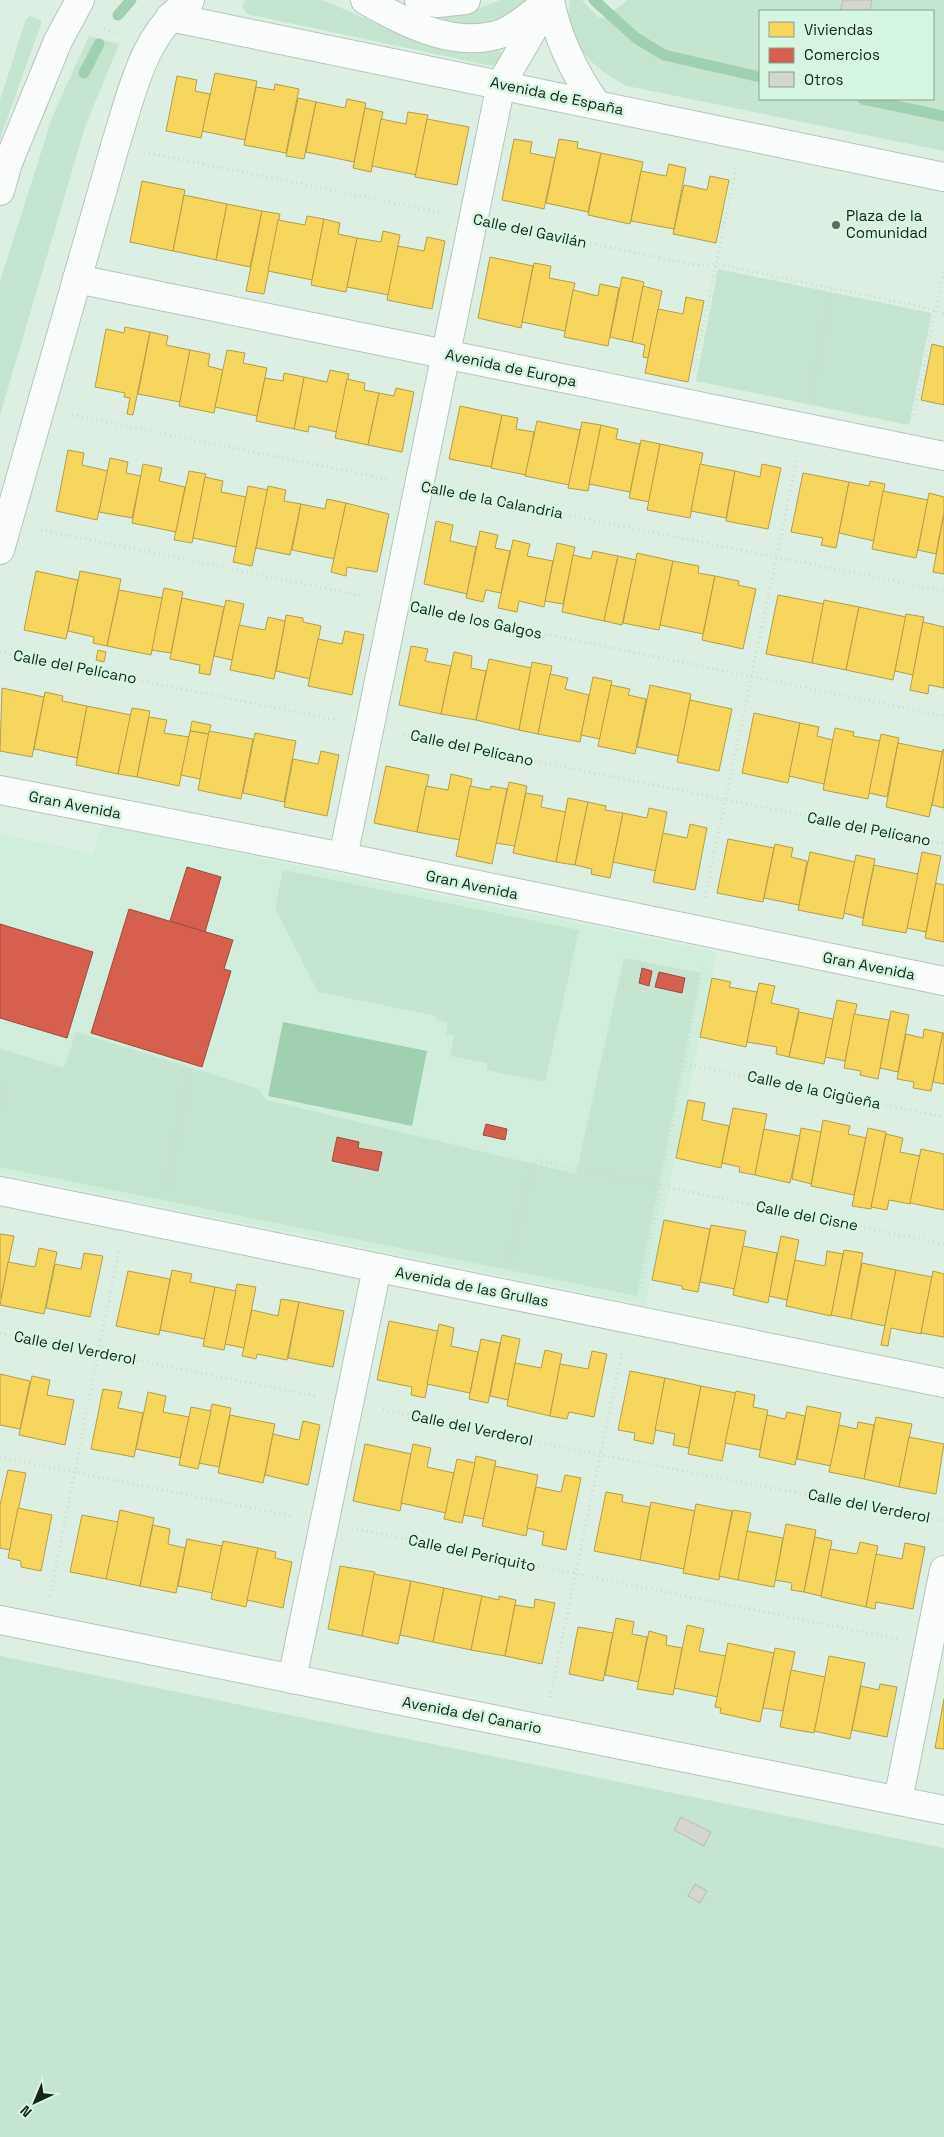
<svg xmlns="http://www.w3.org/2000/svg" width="944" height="2137" font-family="'Space Grotesk',sans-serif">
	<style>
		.built { fill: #d0eedb }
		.green { fill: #c5e5d0; fill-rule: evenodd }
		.water { fill: #9fd0b2 }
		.homes { fill: #f6d55c; stroke: #b39f48 }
		.shops { fill: #d6604d; stroke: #9c4d3e }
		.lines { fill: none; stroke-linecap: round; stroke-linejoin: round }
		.stream { stroke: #9fd0b2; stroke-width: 11 }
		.building { fill: #d4d5cf; stroke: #b8bab3 }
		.street-casing { stroke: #b7c5bc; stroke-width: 30 }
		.secondary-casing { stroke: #b7c5bc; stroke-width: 30 }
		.path { stroke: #d2d7d4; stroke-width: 3; stroke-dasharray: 1 4; stroke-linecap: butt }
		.street { stroke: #fafdfb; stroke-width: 28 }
		.secondary { stroke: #fafdfb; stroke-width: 28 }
		.poi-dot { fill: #5c6a61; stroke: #d6f6e1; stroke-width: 2 }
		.labels { text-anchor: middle; stroke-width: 5; stroke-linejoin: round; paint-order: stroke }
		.street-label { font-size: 15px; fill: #16221b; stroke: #d6f6e1 }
		.poi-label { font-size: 15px; fill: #16221b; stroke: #d6f6e1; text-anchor: start }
	</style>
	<rect width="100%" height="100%" fill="#ddefe3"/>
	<path class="built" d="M102 825 717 952 646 1305 0 1174V834L93 853Z"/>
	<g class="green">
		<path d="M245 0H322L433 47 467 52 498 49 505 56 496 67 247 14 242 7Z"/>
		<path d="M500 0H530C495 24 478 35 436 17L473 11Z"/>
		<path d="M570 0H582L598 17 605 18 627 0H944V151L627 86C593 68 563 43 570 0ZM760 11H933V99H760Z"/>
		<path d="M30 16 41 20V24L0 139V100L26 19Z"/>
		<path d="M89 36 119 44 85 127 0 415V281L53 115Z"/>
		<path d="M718 269 932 313 909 425 696 381Z"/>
		<path d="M283 870 579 930 545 1082 486 1070 487 1063 450 1056 454 1036 446 1034 448 1023 436 1020 437 1016 318 992 275 908Z"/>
		<path d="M624 958 701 973 637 1296 0 1167V1049L64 1068 76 1032 259 1089 266 1100 576 1174Z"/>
		<path d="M0 1656 944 1848V2137H0Z"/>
	</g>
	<path class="water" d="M283 1022 427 1051 412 1126 268 1096Z"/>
	<g class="homes">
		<path d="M215 73 257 81 245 140 202 131Z"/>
		<path d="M177 76 197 80 195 91 210 94 201 138 166 131Z"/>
		<path d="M275 84 299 89 286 153 244 145 256 87 274 90Z"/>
		<path d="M298 98 316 102 304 159 286 156Z"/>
		<path d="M347 99 366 103 354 162 306 152 316 102 345 108Z"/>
		<path d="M365 108 383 112 371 172 353 168Z"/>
		<path d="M408 112 428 115 416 175 372 166 381 119 406 124Z"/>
		<path d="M427 119 469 127 457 185 415 177Z"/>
		<path d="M514 139 532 142 530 153 555 158 544 209 502 200Z"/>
		<path d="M559 139 578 142 577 148 601 153 588 212 546 203Z"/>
		<path d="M601 153 643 162 630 224 588 215Z"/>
		<path d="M669 164 686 168 674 229 631 221 641 171 666 176Z"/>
		<path d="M710 176 729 180 716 243 673 234 684 185 707 190Z"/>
		<path d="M142 181 185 190 173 251 130 242Z"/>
		<path d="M184 195 227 204 216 260 173 251Z"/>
		<path d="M227 204 262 211 250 267 216 260Z"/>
		<path d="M262 211 280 214 264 294 246 291Z"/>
		<path d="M307 216 324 219 312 280 268 271 278 220 305 225Z"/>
		<path d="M324 219 340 223 338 234 357 238 346 292 311 285Z"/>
		<path d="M383 231 400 235 389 295 347 287 357 238 381 242Z"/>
		<path d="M427 237 445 241 432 309 387 300 398 246 424 251Z"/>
		<path d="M490 257 533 266 521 328 478 318Z"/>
		<path d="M534 263 551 266 549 278 575 283 565 331 522 322Z"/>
		<path d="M622 277 644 282 632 342 610 337Z"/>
		<path d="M600 284 619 288 608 346 564 337 573 290 598 296Z"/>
		<path d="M643 286 662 291 648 358 643 357 645 345 632 342Z"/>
		<path d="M686 297 704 301 688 382 645 373 658 309 683 314Z"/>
		<path d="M125 327 150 332 133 415 127 414 130 398 124 397 125 393 95 387 106 329 124 333Z"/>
		<path d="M150 332 168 336 166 345 190 350 180 402 138 394Z"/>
		<path d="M932 344 944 347V405L921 400Z"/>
		<path d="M190 350 210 354 208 366 223 370 214 413 179 406Z"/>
		<path d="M227 350 245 353 243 363 267 368 257 416 215 407Z"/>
		<path d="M330 370 349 374 337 432 309 426 308 432 294 429 304 377 327 382Z"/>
		<path d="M284 373 304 377 294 429 256 421 265 378 283 381Z"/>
		<path d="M347 379 365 383 364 390 379 393 368 445 335 438Z"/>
		<path d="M396 388 414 392 402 452 368 445 379 393 394 396Z"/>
		<path d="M460 406 502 415 491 467 449 459Z"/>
		<path d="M502 415 518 418 516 429 534 432 526 475 491 468Z"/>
		<path d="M537 421 580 430 569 485 525 476Z"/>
		<path d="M582 422 601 425 588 491 568 488Z"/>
		<path d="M601 425 618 429 616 439 640 444 630 492 589 484Z"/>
		<path d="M641 440 660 444 649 502 629 498Z"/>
		<path d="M660 444 703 453 690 518 647 510Z"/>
		<path d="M68 450 84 453 82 465 108 471 97 520 56 511Z"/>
		<path d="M110 458 128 462 126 473 141 476 132 518 99 512Z"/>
		<path d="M143 464 162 468 159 481 185 487 176 532 132 523Z"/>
		<path d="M700 464 735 471 726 518 691 511Z"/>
		<path d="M762 464 781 468 768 529 726 521 735 471 760 477Z"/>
		<path d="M189 471 206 474 192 543 174 540Z"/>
		<path d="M803 473 849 482 836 548 821 545 823 538 791 532Z"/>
		<path d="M205 477 223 481 221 492 246 497 236 547 193 538Z"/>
		<path d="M870 481 885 484 874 541 839 533 849 482 869 486Z"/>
		<path d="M248 486 268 490 252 566 233 562Z"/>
		<path d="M268 486 286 490 284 501 301 504 290 555 256 548Z"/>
		<path d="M883 491 928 500 916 558 872 549Z"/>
		<path d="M929 493 944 497V513L936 554 918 550Z"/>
		<path d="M327 499 346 503 334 559 292 550 301 504 325 509Z"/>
		<path d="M346 503 389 514 377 572 347 567 346 576 331 572Z"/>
		<path d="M944 513V574L933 572Z"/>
		<path d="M436 521 453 525 450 541 476 547 467 594 424 584Z"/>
		<path d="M480 531 498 535 495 548 510 551 501 593 486 590 483 602 466 598Z"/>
		<path d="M513 540 530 544 527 556 553 561 544 607 519 601 517 612 498 608Z"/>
		<path d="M557 543 575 547 563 604 545 601Z"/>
		<path d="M593 551 618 556 604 621 562 612 573 555 591 559Z"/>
		<path d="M637 553 673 561 659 630 623 623Z"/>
		<path d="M618 556 636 560 622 625 604 621Z"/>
		<path d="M673 561 699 566 698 573 715 576 703 634 660 625Z"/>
		<path d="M36 571 78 580 66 639 24 630Z"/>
		<path d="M80 571 121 579 107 646 93 643 94 637 68 631Z"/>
		<path d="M715 576 739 581 738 585 756 589 743 649 702 640Z"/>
		<path d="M164 588 183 592 171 653 151 650Z"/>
		<path d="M119 590 162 598 151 655 107 646Z"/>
		<path d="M778 595 824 604 812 663 766 654Z"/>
		<path d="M182 598 224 607 210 675 199 673 200 665 170 659Z"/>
		<path d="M226 600 244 604 232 660 214 656Z"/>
		<path d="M824 600 859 607 846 670 812 663Z"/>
		<path d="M859 607 906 617 893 680 846 670Z"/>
		<path d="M906 614 924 617 913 675 895 671Z"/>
		<path d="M286 615 303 618V622L321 626 310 679 276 671Z"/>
		<path d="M268 617 285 621 274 679 230 670 239 625 265 630Z"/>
		<path d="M923 622 944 627V688L929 685 928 694 910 690Z"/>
		<path d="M345 631 364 635 352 695 308 686 318 639 342 644Z"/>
		<path d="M411 646 428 649 425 661 451 666 441 714 399 705Z"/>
		<path d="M98 650 106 652 104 662 96 660Z"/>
		<path d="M454 652 472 656 471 668 486 671 476 720 441 714Z"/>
		<path d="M489 659 531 668 519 730 476 720Z"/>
		<path d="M532 662 552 666 538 734 519 730Z"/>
		<path d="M550 674 568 678 565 689 589 695 580 742 538 734Z"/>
		<path d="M593 677 612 681 600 739 581 735Z"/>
		<path d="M611 685 630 689 628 695 646 699 635 754 598 746Z"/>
		<path d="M650 685 691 694 679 756 637 747Z"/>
		<path d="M2 688 44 697 32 757 0 751Z"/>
		<path d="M45 692 63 696 62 701 87 706 77 758 34 749Z"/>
		<path d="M690 700 732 709 719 771 677 762Z"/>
		<path d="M87 706 131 715 118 774 76 765Z"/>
		<path d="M132 708 150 711 137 777 118 774Z"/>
		<path d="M754 713 800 723 788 783 742 773Z"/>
		<path d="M149 717 167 720 164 733 189 737 179 786 137 777Z"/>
		<path d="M192 721 211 725 209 734 190 731Z"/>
		<path d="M800 723 819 727 817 736 833 740 824 784 789 776Z"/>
		<path d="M835 728 854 732 853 736 880 741 868 799 823 790Z"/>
		<path d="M190 731 209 734 200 779 181 775Z"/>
		<path d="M209 731 253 739 241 799 198 790Z"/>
		<path d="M255 733 296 741 284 802 243 793Z"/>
		<path d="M881 734 899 738 887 797 869 793Z"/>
		<path d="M898 743 943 752 929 817 886 807Z"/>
		<path d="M943 749 944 750V808L932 805Z"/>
		<path d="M321 751 339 755 327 816 284 807 293 759 318 764Z"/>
		<path d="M386 766 429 775 417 832 374 823Z"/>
		<path d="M451 774 472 779 460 840 417 832 426 786 448 790Z"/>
		<path d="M509 782 527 786 515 846 496 843Z"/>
		<path d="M470 786 490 790 491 786 507 789 492 864 456 856Z"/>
		<path d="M526 793 543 796 541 807 566 812 556 862 513 853Z"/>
		<path d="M568 798 588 802 575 865 556 862Z"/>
		<path d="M588 802 606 806 605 810 623 813 610 878 591 874 592 869 575 865Z"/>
		<path d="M649 808 667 812 656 871 613 862 623 813 647 818Z"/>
		<path d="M690 824 707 828 695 890 653 882 663 833 687 838Z"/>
		<path d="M728 839 774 848 763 902 717 893Z"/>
		<path d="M775 844 793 848 791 857 807 861 799 905 764 898Z"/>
		<path d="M810 852 855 862 843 919 798 910Z"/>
		<path d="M922 852 941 856 926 932 907 928Z"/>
		<path d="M856 855 875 859 863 918 844 913Z"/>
		<path d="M874 865 918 874 906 933 862 925Z"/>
		<path d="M936 883 944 885V942L925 938Z"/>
		<path d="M712 978 731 982 729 987 757 992 746 1047 700 1037Z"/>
		<path d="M759 983 775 986 771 1003 799 1009 789 1057 776 1054 777 1047 747 1042Z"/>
		<path d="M837 1000 857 1004 845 1061 825 1057Z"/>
		<path d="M891 1011 909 1015 898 1072 880 1068Z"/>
		<path d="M799 1012 833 1019 824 1064 789 1057Z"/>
		<path d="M854 1014 889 1020 878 1079 860 1075 861 1071 844 1068Z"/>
		<path d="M924 1029 943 1033 931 1091 913 1088 914 1082 897 1079 906 1034 923 1038Z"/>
		<path d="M943 1033H944V1084L933 1082Z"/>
		<path d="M688 1100 705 1103 702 1120 729 1126 721 1168 676 1158Z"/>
		<path d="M733 1108 767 1114 755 1175 739 1172 740 1167 722 1163Z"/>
		<path d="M823 1120 850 1126 848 1134 866 1138 854 1195 811 1186Z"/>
		<path d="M801 1128 821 1132 811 1184 792 1179Z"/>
		<path d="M868 1128 886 1132 871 1209 852 1206Z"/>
		<path d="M764 1129 800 1136 790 1183 755 1175Z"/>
		<path d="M886 1134 903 1138 900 1152 920 1156 910 1204 889 1200 887 1210 871 1207Z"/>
		<path d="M921 1149 944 1154V1210L910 1203Z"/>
		<path d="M664 1220 710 1229 698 1292 682 1289V1286L652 1280Z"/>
		<path d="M711 1225 746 1231 735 1289 700 1282Z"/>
		<path d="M0 1234 14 1236 1 1298H0Z"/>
		<path d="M781 1236 799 1240 787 1300 769 1296Z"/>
		<path d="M743 1246 777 1253 768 1303 733 1295Z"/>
		<path d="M39 1248 57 1252 44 1314 0 1305 8 1262 35 1267Z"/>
		<path d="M844 1250 863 1253 851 1319 831 1315Z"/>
		<path d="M827 1251 843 1254 831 1316 786 1306 795 1260 825 1266Z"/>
		<path d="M84 1253 103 1256 90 1317 46 1308 55 1264 81 1269Z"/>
		<path d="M862 1263 896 1270 885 1326 851 1319Z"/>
		<path d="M172 1270 192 1274 190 1282 215 1287 205 1339 160 1330Z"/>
		<path d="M896 1270 932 1277 921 1334 891 1328 888 1346 881 1345Z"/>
		<path d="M128 1271 170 1279 159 1335 116 1326Z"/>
		<path d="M933 1271 944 1274V1337L921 1333Z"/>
		<path d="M237 1284 256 1287 244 1348 225 1344Z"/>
		<path d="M215 1287 236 1291 224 1350 203 1346Z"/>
		<path d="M281 1299 299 1302 287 1360 257 1354 256 1359 242 1356 252 1310 278 1316Z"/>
		<path d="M299 1302 344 1311 333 1367 288 1358Z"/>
		<path d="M389 1321 438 1331 425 1398 411 1395 412 1387 377 1380Z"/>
		<path d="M439 1324 454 1328 451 1346 478 1352 470 1393 427 1384Z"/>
		<path d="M502 1335 520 1339 508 1400 490 1396Z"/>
		<path d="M481 1339 500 1343 488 1403 469 1399Z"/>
		<path d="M545 1350 562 1354 550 1416 507 1406 515 1363 541 1368Z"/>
		<path d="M592 1351 607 1354 594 1417 569 1412 567 1419 550 1416 560 1364 588 1369Z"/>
		<path d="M630 1371 665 1378 653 1444 634 1440 635 1433 618 1430Z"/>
		<path d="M0 1374 30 1381 20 1429 0 1425Z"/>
		<path d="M32 1376 50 1380 47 1395 74 1400 65 1445 19 1435Z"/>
		<path d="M665 1378 701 1386 689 1448 673 1445 675 1434 655 1430Z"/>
		<path d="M701 1386 736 1393 722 1461 688 1454Z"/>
		<path d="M103 1389 122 1392 118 1408 143 1413 134 1457 91 1449Z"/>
		<path d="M736 1391 755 1395 753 1407 768 1410 760 1450 725 1443Z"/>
		<path d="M148 1392 166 1396 163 1412 189 1417 180 1458 136 1449Z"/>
		<path d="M212 1404 231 1408 219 1467 199 1463Z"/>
		<path d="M807 1406 841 1413 831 1466 797 1459Z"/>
		<path d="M191 1407 211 1411 198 1469 179 1465Z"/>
		<path d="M787 1412 805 1416 795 1465 759 1457 767 1415 785 1419Z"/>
		<path d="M230 1415 275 1424 263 1483 218 1473Z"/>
		<path d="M876 1417 912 1424 899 1487 864 1479Z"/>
		<path d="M303 1421 320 1425 308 1485 265 1475 273 1434 299 1440Z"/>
		<path d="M858 1422 874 1425 864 1479 829 1472 839 1425 857 1429Z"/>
		<path d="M909 1437 944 1444 936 1494 899 1487Z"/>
		<path d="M365 1444 411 1454 400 1511 353 1501Z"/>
		<path d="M413 1444 431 1448 427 1467 454 1473 446 1513 401 1503Z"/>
		<path d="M476 1456 496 1461 484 1519 464 1515Z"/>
		<path d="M457 1459 475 1463 462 1523 444 1519Z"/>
		<path d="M495 1466 538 1475 526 1536 482 1526Z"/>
		<path d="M8 1470 26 1473 10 1550 0 1548V1505Z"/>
		<path d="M565 1475 581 1478 566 1550 542 1545 544 1532 527 1528 536 1487 561 1492Z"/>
		<path d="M606 1492 623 1495 622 1502 650 1507 640 1560 594 1551Z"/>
		<path d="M651 1502 695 1511 684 1569 640 1560Z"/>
		<path d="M696 1504 732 1511 719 1580 683 1573Z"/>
		<path d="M18 1508 52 1515 41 1571 21 1567V1561L8 1558Z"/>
		<path d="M120 1510 154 1518 140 1586 106 1579Z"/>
		<path d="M733 1510 751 1513 738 1580 719 1576Z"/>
		<path d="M82 1515 118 1522 106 1579 70 1572Z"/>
		<path d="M786 1524 816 1530 804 1592 791 1590 792 1583 775 1580Z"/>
		<path d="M153 1525 170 1529 168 1544 185 1548 176 1593 140 1586Z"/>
		<path d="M747 1531 783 1538 774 1587 738 1580Z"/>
		<path d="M815 1537 832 1541 821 1596 804 1592Z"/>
		<path d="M187 1539 222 1546 213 1593 178 1586Z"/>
		<path d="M223 1541 258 1548 246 1607 211 1599Z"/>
		<path d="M860 1542 878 1546 866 1607 821 1597 830 1549 857 1554Z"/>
		<path d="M905 1543 925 1547 913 1609 876 1602 875 1609 866 1607 876 1554 902 1559Z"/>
		<path d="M258 1548 276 1552 275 1558 292 1562 283 1608 247 1600Z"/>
		<path d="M340 1566 375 1572 362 1636 328 1629Z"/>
		<path d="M374 1574 411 1581 398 1644 362 1636Z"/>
		<path d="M411 1581 444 1588 433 1642 400 1635Z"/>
		<path d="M444 1588 482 1596 471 1650 433 1642Z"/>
		<path d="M482 1596 499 1600V1596L516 1600 505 1656 471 1650Z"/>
		<path d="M535 1599 555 1603 542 1664 505 1656 515 1605 534 1608Z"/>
		<path d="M616 1618 634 1622 632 1634 647 1637 639 1682 605 1675Z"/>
		<path d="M687 1625 704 1629 699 1651 726 1656 718 1697 674 1688Z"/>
		<path d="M578 1627 613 1633 603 1681 569 1674Z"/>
		<path d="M649 1631 667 1636 666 1645 682 1648 673 1695 637 1689Z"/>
		<path d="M728 1643 774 1653 760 1722 720 1713 721 1708 715 1707Z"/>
		<path d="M775 1648 795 1652 783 1711 763 1708Z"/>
		<path d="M829 1656 865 1663 850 1739 814 1731Z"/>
		<path d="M791 1670 825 1677 814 1733 780 1727Z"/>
		<path d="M880 1684 897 1687 887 1737 852 1730 861 1686 879 1690Z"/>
		<path d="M944 1699V1749L935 1748Z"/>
	</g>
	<g class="shops">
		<path d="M187 867 221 877 205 932 170 921Z"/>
		<path d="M129 909 233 940 224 969 231 971 202 1067 91 1033Z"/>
		<path d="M0 924 93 952 67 1038 0 1018Z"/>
		<path d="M642 968 652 971 649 986 639 983Z"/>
		<path d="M659 972 685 978 682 993 655 987Z"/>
		<path d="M486 1124 507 1129 505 1140 483 1135Z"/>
		<path d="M337 1137 359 1142 358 1148 382 1152 378 1171 332 1161Z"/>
	</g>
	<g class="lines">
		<g class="stream">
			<path d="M594 0 636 38 664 55 760 77"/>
			<path d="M118 15 131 0"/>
			<path d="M84 73 99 44"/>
			<path d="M863 99 944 116"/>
		</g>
	</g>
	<g class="building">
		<path d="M843 0H872L870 11H840Z"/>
		<path d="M681 1817 711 1832 704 1846 674 1830Z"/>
		<path d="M695 1884 707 1891 700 1903 688 1896Z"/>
	</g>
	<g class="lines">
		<g class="street-casing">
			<g id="street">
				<path d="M365 0C406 23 455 50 503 33 517 27 529 16 541 7"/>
				<path d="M419 0 437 3 466 0"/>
				<path d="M550 0C557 38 574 72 596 104"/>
				<path d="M170 17 944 177"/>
				<path d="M77 279 944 456"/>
				<path d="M0 550 115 146C132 93 142 35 190 0"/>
				<path d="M0 790 343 857 944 981"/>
				<path d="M343 857 501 84 550 0"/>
				<path d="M0 1191 944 1383"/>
				<path d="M0 1620 944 1810"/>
				<path d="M292 1679 377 1268"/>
				<path d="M898 1800 944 1570"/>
			</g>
		</g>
		<g class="secondary-casing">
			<path id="secondary" d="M0 191 8 163 58 41 80 0"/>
		</g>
		<g class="path">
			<path d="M104 29 119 33"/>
			<path d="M149 153 439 212"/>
			<path d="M507 226 695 265 716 264 936 310 944 314"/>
			<path d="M694 370 736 168"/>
			<path d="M811 393 832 289"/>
			<path d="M72 415 387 479"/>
			<path d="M914 415 944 268"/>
			<path d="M452 492 944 591"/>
			<path d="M41 530 363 596"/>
			<path d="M428 610 944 716"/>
			<path d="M0 652 336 720"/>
			<path d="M403 734 944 844"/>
			<path d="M705 897 797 460"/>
			<path d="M685 1064 944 1117"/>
			<path d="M0 1085 3 1092 0 1109"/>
			<path d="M166 1189 189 1074"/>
			<path d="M508 1260 535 1160 944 1244"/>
			<path d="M641 1288 703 969 701 965"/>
			<path d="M0 1333 316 1396"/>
			<path d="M383 1410 601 1455 944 1521"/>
			<path d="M0 1457 292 1516"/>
			<path d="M357 1529 897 1639"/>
			<path d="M50 1596 119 1249"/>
			<path d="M550 1697 622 1351"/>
		</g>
		<use href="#street" class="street"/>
		<use href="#secondary" class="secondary"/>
	</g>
	<circle class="poi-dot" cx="836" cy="225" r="5"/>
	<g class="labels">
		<g class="street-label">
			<text transform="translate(557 96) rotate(12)" y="5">Avenida de España</text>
			<text transform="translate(530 231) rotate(12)" y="5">Calle del Gavilán</text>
			<text transform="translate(511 368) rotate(12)" y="5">Avenida de Europa</text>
			<text transform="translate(492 500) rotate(11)" y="5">Calle de la Calandria</text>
			<text transform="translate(476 620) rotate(12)" y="5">Calle de los Galgos</text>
			<text transform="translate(75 667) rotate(11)" y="5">Calle del Pelícano</text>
			<text transform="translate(472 748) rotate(12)" y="5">Calle del Pelícano</text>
			<text transform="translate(75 805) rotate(11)" y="5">Gran Avenida</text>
			<text transform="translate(869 829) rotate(11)" y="5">Calle del Pelícano</text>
			<text transform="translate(472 885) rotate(12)" y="5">Gran Avenida</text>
			<text transform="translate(869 966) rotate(11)" y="5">Gran Avenida</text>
			<text transform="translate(814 1090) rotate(12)" y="5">Calle de la Cigüeña</text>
			<text transform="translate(807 1216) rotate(11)" y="5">Calle del Cisne</text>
			<text transform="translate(472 1287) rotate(11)" y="5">Avenida de las Grullas</text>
			<text transform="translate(75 1348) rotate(11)" y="5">Calle del Verderol</text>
			<text transform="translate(472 1428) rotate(12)" y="5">Calle del Verderol</text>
			<text transform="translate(869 1506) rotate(11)" y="5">Calle del Verderol</text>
			<text transform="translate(472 1553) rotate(12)" y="5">Calle del Periquito</text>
			<text transform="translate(472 1715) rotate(11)" y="5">Avenida del Canario</text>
		</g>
		<g class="poi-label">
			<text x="846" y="221">Plaza de la<tspan x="846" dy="17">Comunidad</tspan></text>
		</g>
	</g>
	<rect x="759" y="10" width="175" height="90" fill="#d6f6e1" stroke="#89a192"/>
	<rect x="769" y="22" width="25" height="15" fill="#f6d55c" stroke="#89a192"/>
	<text x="804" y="35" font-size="15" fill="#16221b">Viviendas</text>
	<rect x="769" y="48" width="25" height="15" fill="#d6604d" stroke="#89a192"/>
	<text x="804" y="60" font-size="15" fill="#16221b">Comercios</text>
	<rect x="769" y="72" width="25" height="15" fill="#d4d5cf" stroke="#89a192"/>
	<text x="804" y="85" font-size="15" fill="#16221b">Otros</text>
	<g transform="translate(35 2102) rotate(224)" stroke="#d6f6e1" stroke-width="4" paint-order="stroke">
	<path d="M0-4L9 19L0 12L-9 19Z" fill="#16221b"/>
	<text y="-8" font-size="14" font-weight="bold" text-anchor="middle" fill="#16221b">N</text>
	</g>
</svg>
